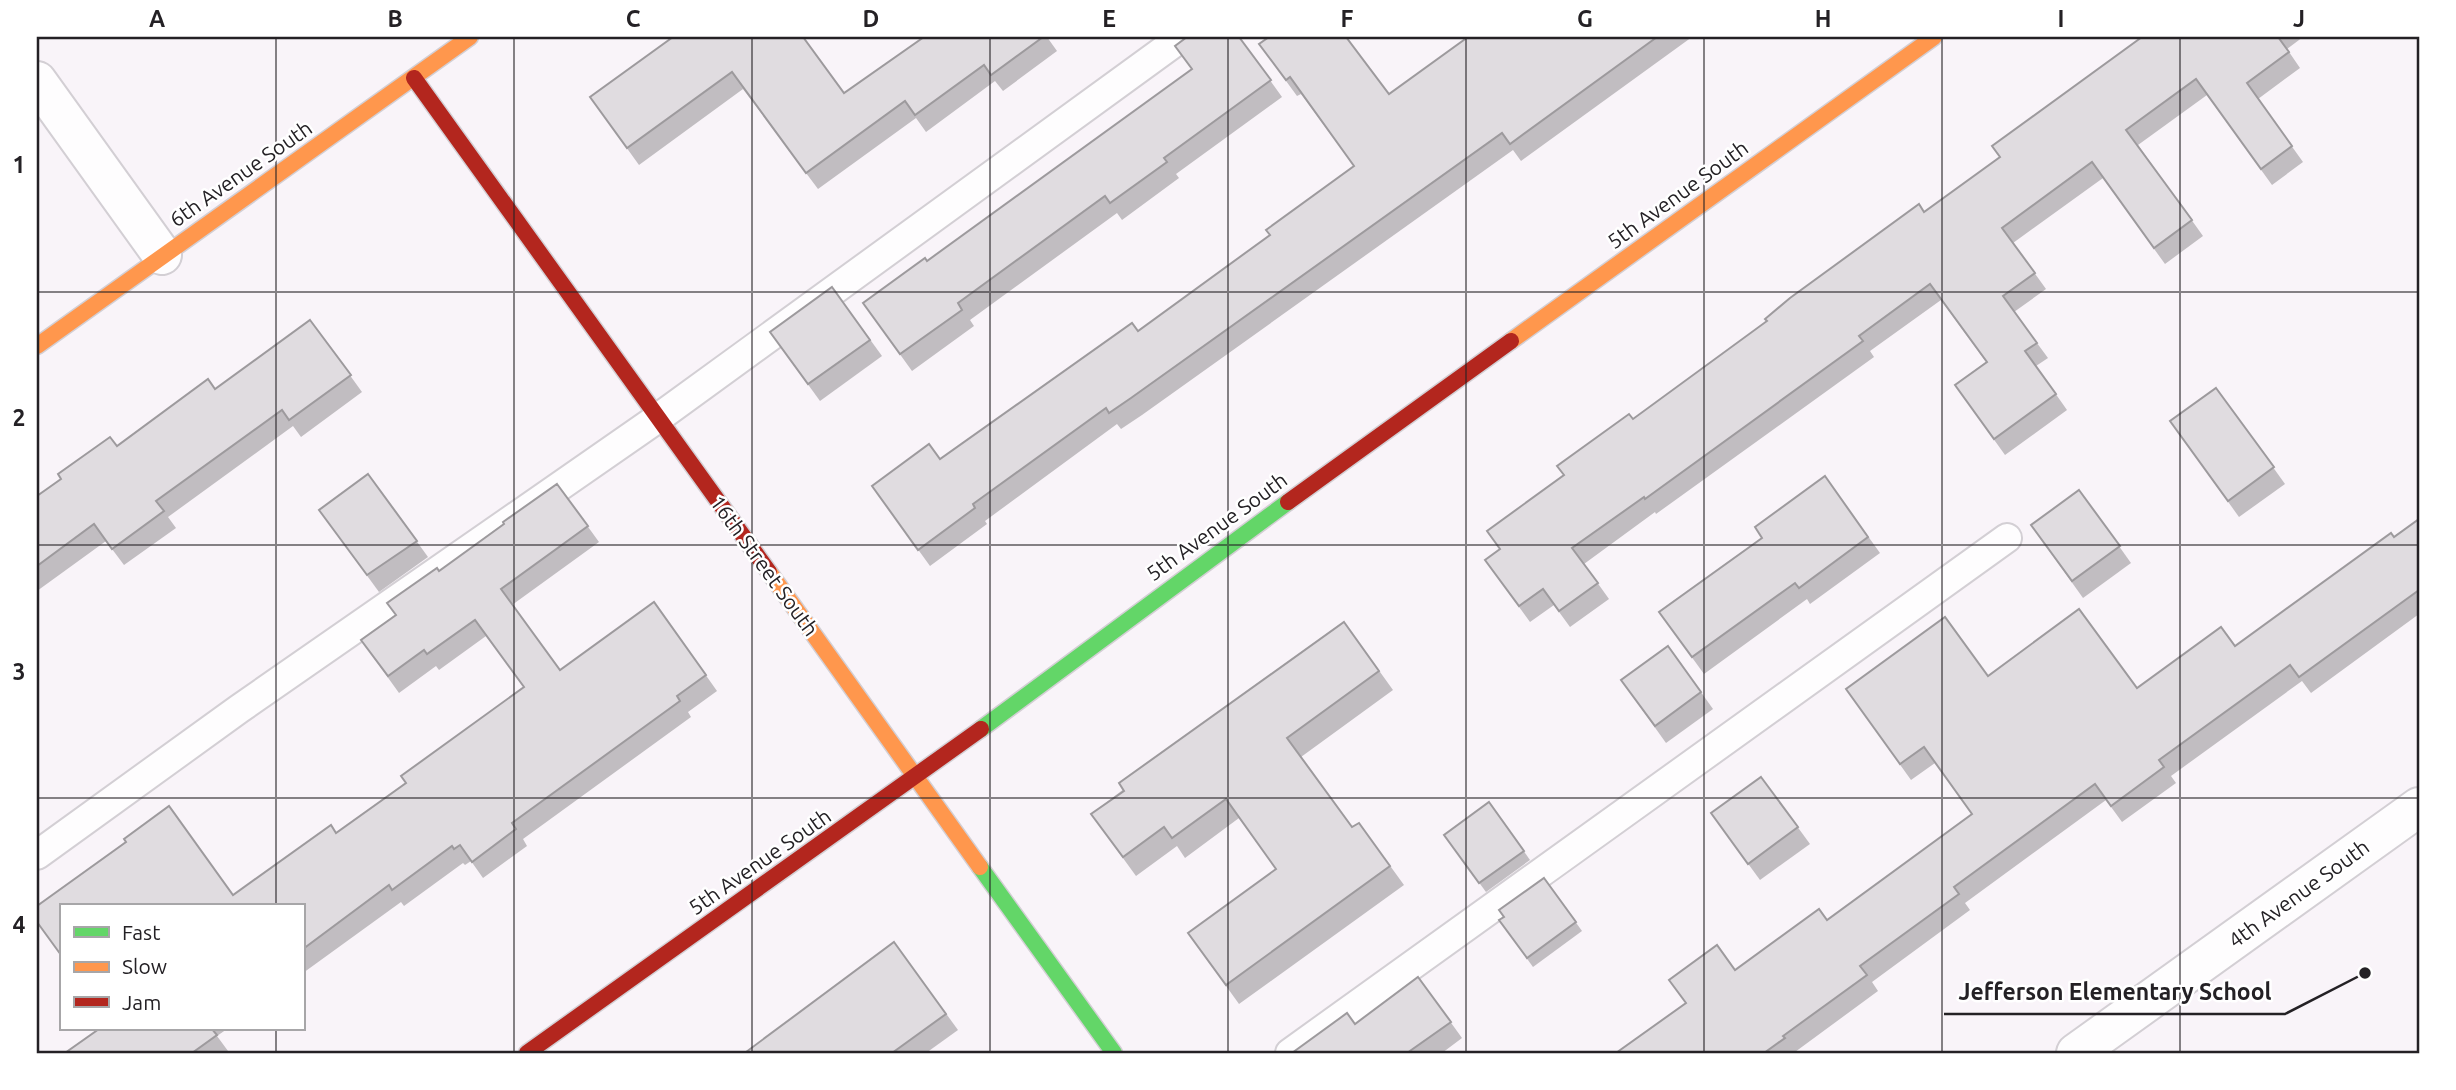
<svg xmlns="http://www.w3.org/2000/svg" width="2456" height="1090" font-family="Ubuntu,sans-serif">
	<style>
		.lines { fill: none; stroke-linecap: round; stroke-linejoin: round }
		.lane-casing { stroke: #d3cfd4; stroke-width: 32 }
		.street-casing { stroke: #d3cfd4; stroke-width: 42 }
		.fast-casing { stroke: #d3cfd4; stroke-width: 19 }
		.slow-casing { stroke: #d3cfd4; stroke-width: 19 }
		.jam-casing { stroke: #d3cfd4; stroke-width: 19 }
		.lane { stroke: #fefdfe; stroke-width: 28 }
		.street { stroke: #fefdfe; stroke-width: 38 }
		.fast { stroke: #63d668; stroke-width: 16 }
		.slow { stroke: #ff974d; stroke-width: 16 }
		.jam { stroke: #b3261e; stroke-width: 16 }
		.wall { fill: #c1bdc1 }
		.building { fill: #e0dce0; stroke: #9d9a9d; stroke-width: 2 }
		.grid { fill: none; stroke: #242125; stroke-width: 2; stroke-opacity: 0.55 }
		.labels { text-anchor: middle; stroke-width: 5; stroke-linejoin: round; paint-order: stroke }
		.street-label { font-size: 21px; fill: #242125; stroke: #fff }
		.leader { fill: none; stroke: #242125; stroke-width: 2.5 }
		.callout-dot { fill: #242125; stroke: #fff; stroke-width: 2.5 }
		.callout-label { font-size: 23px; text-anchor: middle; font-weight: bold; fill: #242125; stroke: #fff; stroke-width: 5; stroke-linejoin: round; paint-order: stroke }
		.neatline { fill: none; stroke: #242125; stroke-width: 2.5 }
		.grid-label { font-size: 23px; text-anchor: middle; font-weight: bold; fill: #242125 }
	</style>
	<rect width="100%" height="100%" fill="#f9f4f9"/>
	<g class="lines">
		<g class="lane-casing">
			<g id="lane">
				<path d="M37 855 239 709 658 418 1182 37"/>
				<path d="M1290 1053 2007 538"/>
			</g>
		</g>
		<g class="street-casing">
			<g id="street">
				<path d="M37 81 162 255"/>
				<path d="M2076 1053 2419 807"/>
			</g>
		</g>
		<g class="fast-casing">
			<g id="fast">
				<path d="M981 729 1288 502"/>
				<path d="M980 867 1114 1053"/>
			</g>
		</g>
		<g class="slow-casing">
			<g id="slow">
				<path d="M1511 341 1934 37"/>
				<path d="M37 346 470 37"/>
				<path d="M769 572 980 867"/>
			</g>
		</g>
		<g class="jam-casing">
			<g id="jam">
				<path d="M414 78 769 572"/>
				<path d="M1288 502 1511 341"/>
				<path d="M527 1053 981 729"/>
			</g>
		</g>
		<use href="#lane" class="lane"/>
		<use href="#street" class="street"/>
		<use href="#fast" class="fast"/>
		<use href="#slow" class="slow"/>
		<use href="#jam" class="jam"/>
	</g>
	<g class="wall">
		<path d="M673 37 844 93 924 37H1047L1057 51 1003 91 995 81 926 132 916 118 818 189 743 89 639 165 590 97Z"/>
		<path d="M1239 37 1282 97 1176 174 1179 178 1122 220 1117 213 970 320 974 326 912 371 863 303 927 261Z"/>
		<path d="M1468 37H1692L1521 161 1513 150 1142 415 1121 429 1117 424 985 521 987 524 930 566 872 486 940 459 1138 331 1270 235 1354 166 1301 94 1297 96 1259 44 1389 94Z"/>
		<path d="M2142 37H2303L2287 49 2300 68 2258 99 2303 162 2272 185 2207 95 2138 145 2203 236 2165 264 2103 178 2013 243 2046 289 2014 312 2048 358 2036 366 2067 410 2005 455 1955 385 1986 362 1941 300 1870 351 1874 357 1656 514 1655 512 1584 564 1609 599 1570 627 1554 605 1530 622 1485 560 1500 549 1563 475 1633 419 1924 212 2000 157Z"/>
		<path d="M832 287 882 356 820 401 770 332Z"/>
		<path d="M310 320 362 392 301 437 293 426 168 517 176 528 124 565 106 541 37 591V496L117 446 215 389Z"/>
		<path d="M2216 388 2285 484 2239 517 2170 421Z"/>
		<path d="M368 474 428 557 379 592 319 510Z"/>
		<path d="M1825 476 1880 553 1810 604 1807 599 1704 674 1659 612 1762 538Z"/>
		<path d="M557 484 599 542 512 605 560 670 654 602 717 691 688 712 691 717 523 839 527 846 483 878 471 861 465 865 463 863 404 906 401 902 303 973V906L233 895 336 833 406 783 524 687 486 636 439 670 436 666 399 693 361 640 395 615 439 571Z"/>
		<path d="M2079 490 2131 563 2083 598 2031 525Z"/>
		<path d="M2419 519V614L2311 693 2302 681 2171 776 2176 783 2122 822 2106 800 1965 903 1970 910 1872 982 1878 991 1795 1052V1053H1616L1735 970 1827 920 1972 814 1935 763 1911 780 1846 689 1988 676 2137 688 2235 646Z"/>
		<path d="M1344 622 1393 690 1301 757 1352 827 1359 823 1404 885 1239 1004 1188 933 1276 869 1239 818 1185 858 1177 846 1136 876 1091 814Z"/>
		<path d="M1668 646 1713 709 1666 743 1621 680Z"/>
		<path d="M1761 777 1810 844 1760 880 1711 813Z"/>
		<path d="M1489 802 1530 860 1486 892 1444 835Z"/>
		<path d="M1544 878 1582 931 1533 967 1499 920Z"/>
		<path d="M894 942 958 1030 926 1053H747Z"/>
		<path d="M1418 977 1462 1038 1442 1053H1292L1355 1024Z"/>
		<path d="M99 1029H227L217 1036 228 1051 226 1053H65Z"/>
	</g>
	<g class="building">
		<path d="M673 37H803L844 93 924 37H1043L991 75 984 65 915 115 905 101 806 173 732 72 627 148 590 97Z"/>
		<path d="M1187 37H1239L1271 80 1164 158 1167 162 1110 203 1105 196 958 303 962 310 900 354 863 303 925 258 927 261 1192 69 1175 46Z"/>
		<path d="M1269 37H1346L1389 94 1468 37H1657L1510 144 1502 133 1131 398 1109 413 1106 408 973 504 975 508 918 550 872 486 929 444 940 459 1132 323 1138 331 1270 235 1266 230 1354 166 1290 77 1286 80 1259 44Z"/>
		<path d="M2142 37H2278L2289 52 2247 83 2292 146 2261 169 2196 79 2126 130 2192 220 2154 248 2092 162 2002 228 2035 273 2003 296 2037 343 2025 351 2056 394 1994 439 1955 385 1987 362 1930 284 1859 336 1863 341 1645 499 1644 497 1572 548 1598 583 1559 611 1543 589 1519 606 1485 560 1500 549 1487 531 1564 475 1557 466 1629 414 1633 419 1767 321 1765 319 1790 298 1919 204 1924 212 2000 157 1992 146Z"/>
		<path d="M832 287 870 340 808 384 770 332Z"/>
		<path d="M310 320 351 375 289 420 282 410 156 501 164 511 112 549 94 524 37 566V496L61 479 58 474 110 437 117 446 208 379 215 389Z"/>
		<path d="M2216 388 2274 467 2228 501 2170 421Z"/>
		<path d="M368 474 417 541 367 575 319 510Z"/>
		<path d="M1825 476 1868 537 1799 588 1795 583 1692 657 1659 612 1762 538 1755 527Z"/>
		<path d="M557 484 588 526 501 589 560 670 654 602 706 675 677 696 680 701 512 823 516 829 472 862 460 845 454 849 452 846 392 890 389 885 303 949V906H61V955L37 922V906L126 842 124 839 169 806 233 895 331 825 336 833 406 783 401 776 524 687 475 620 427 654 424 650 388 676 361 640 396 615 387 603 437 568 439 571 504 524 503 522Z"/>
		<path d="M2079 490 2120 546 2072 581 2031 525Z"/>
		<path d="M2419 519V590L2299 677 2290 665 2159 760 2164 767 2111 806 2095 784 1954 887 1959 894 1860 966 1867 975 1783 1036 1785 1038 1764 1053H1616L1686 1003 1669 980 1717 945 1735 970 1819 909 1827 920 1972 814 1924 747 1900 764 1846 689 1945 617 1988 676 2079 609 2137 688 2221 627 2235 646 2391 533 2394 537Z"/>
		<path d="M1344 622 1379 671 1287 738 1352 827 1359 823 1390 866 1226 985 1188 933 1276 869 1226 799 1172 838 1164 827 1123 857 1091 814 1124 791 1119 783Z"/>
		<path d="M1668 646 1701 692 1655 726 1621 680Z"/>
		<path d="M1761 777 1798 827 1748 864 1711 813Z"/>
		<path d="M1489 802 1524 851 1479 883 1444 835Z"/>
		<path d="M1544 878 1576 922 1527 958 1499 920 1504 917 1499 910Z"/>
		<path d="M894 942 946 1014 892 1053H747L746 1052Z"/>
		<path d="M1418 977 1451 1022 1407 1053H1292L1347 1013 1355 1024Z"/>
		<path d="M99 1029H212L217 1035 192 1053H65Z"/>
	</g>
	<path class="grid" d="M276 37V906M514 37V1053M752 37V1053M990 37V1053M1228 37V1053M1466 37V1053M1704 37V1053M1942 37V1053M2180 37V1053M37 292H2419M37 545H2419M37 798H2419M276 1029V1053"/>
	<g class="labels">
		<g class="street-label">
			<text transform="translate(241 174) rotate(-35)" y="7">6th Avenue South</text>
			<text transform="translate(1678 195) rotate(-36)" y="7">5th Avenue South</text>
			<text transform="translate(1217 527) rotate(-36)" y="7">5th Avenue South</text>
			<text transform="translate(764 566) rotate(54)" y="7">16th Street South</text>
			<text transform="translate(760 862) rotate(-35)" y="7">5th Avenue South</text>
			<text transform="translate(2299 894) rotate(-36)" y="7">4th Avenue South</text>
		</g>
	</g>
	<path class="leader" d="M2365 973L2285 1014H1944"/>
	<circle class="callout-dot" cx="2365" cy="973" r="7"/>
	<g class="callout-label">
		<text x="2115" y="1000">Jefferson Elementary School</text>
	</g>
	<rect width="2456" height="1090" fill="none" stroke="#ffffff" stroke-width="77"/>
	<rect x="60" y="904" width="245" height="126" fill="#ffffff" stroke="#a7a6a8" stroke-width="2"/>
	<rect x="74" y="927" width="35" height="10" fill="#63d668" stroke="#a7a6a8" stroke-width="2"/>
	<text x="122" y="940" font-size="21" fill="#242125">Fast</text>
	<rect x="74" y="962" width="35" height="10" fill="#ff974d" stroke="#a7a6a8" stroke-width="2"/>
	<text x="122" y="974" font-size="21" fill="#242125">Slow</text>
	<rect x="74" y="997" width="35" height="10" fill="#b3261e" stroke="#a7a6a8" stroke-width="2"/>
	<text x="122" y="1010" font-size="21" fill="#242125">Jam</text>
	<rect x="38" y="38" width="2380" height="1014" class="neatline"/>
	<g class="grid-label">
		<text x="157" y="27">A</text>
		<text x="395" y="27">B</text>
		<text x="633" y="27">C</text>
		<text x="871" y="27">D</text>
		<text x="1109" y="27">E</text>
		<text x="1347" y="27">F</text>
		<text x="1585" y="27">G</text>
		<text x="1823" y="27">H</text>
		<text x="2061" y="27">I</text>
		<text x="2299" y="27">J</text>
		<text x="19" y="173">1</text>
		<text x="19" y="426">2</text>
		<text x="19" y="680">3</text>
		<text x="19" y="933">4</text>
	</g>
</svg>
